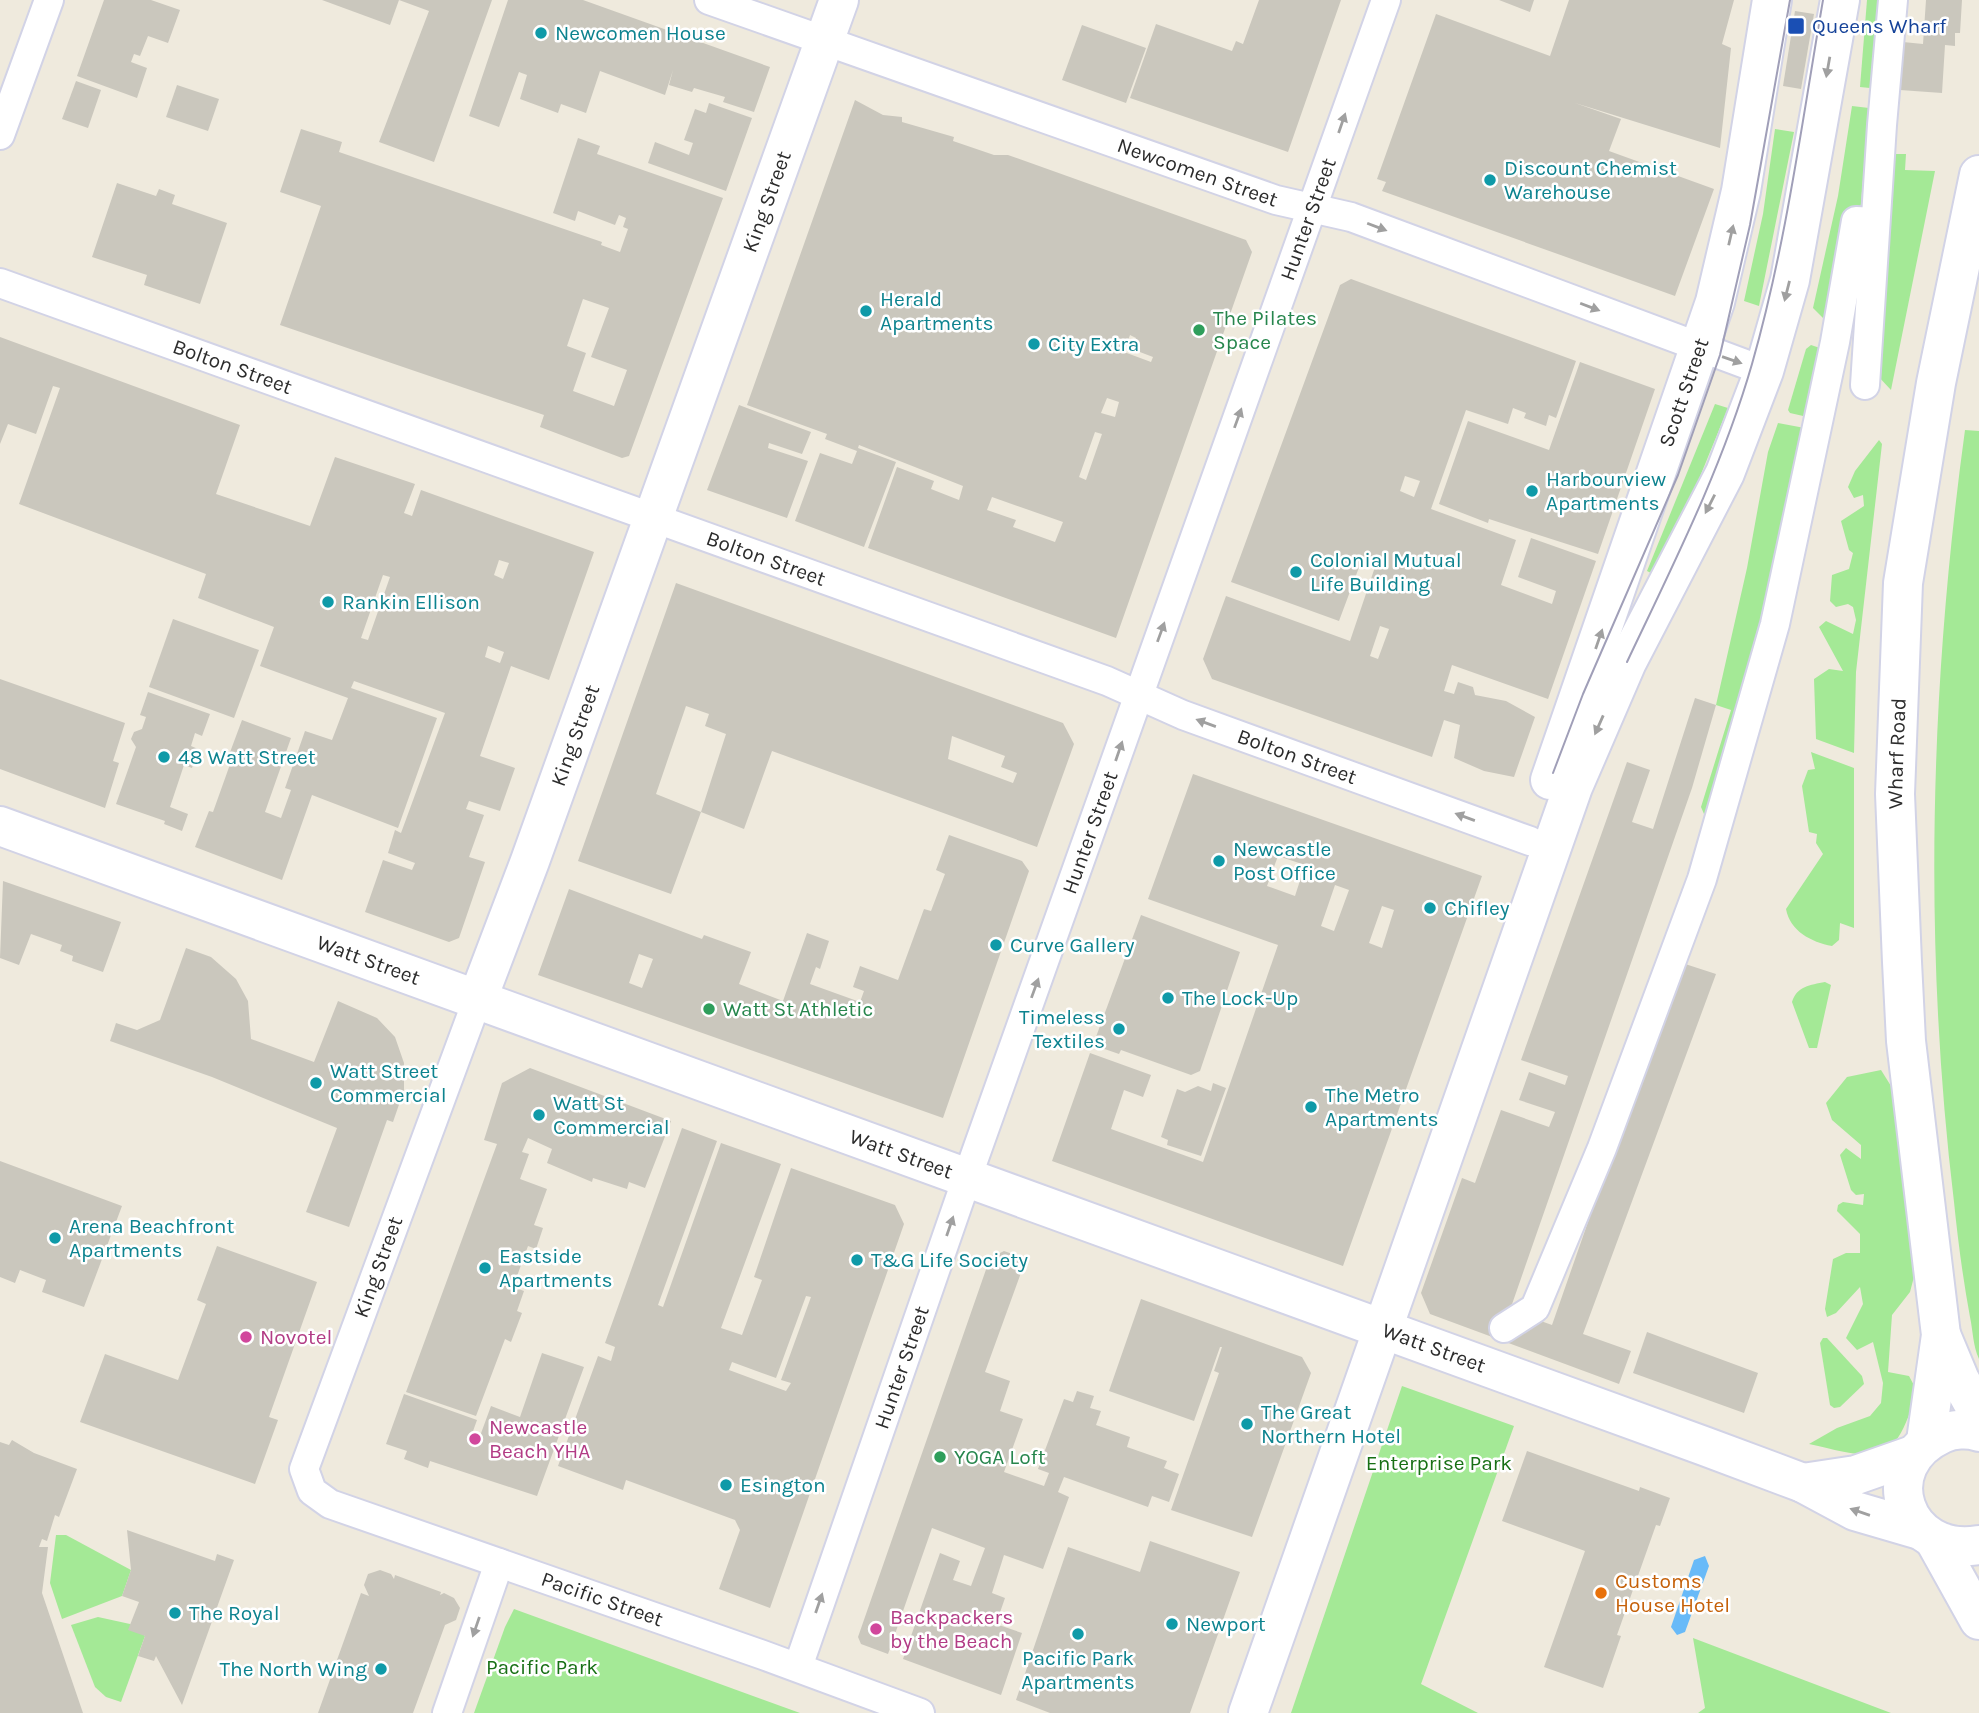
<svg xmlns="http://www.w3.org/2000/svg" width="1979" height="1713" font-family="Karla,sans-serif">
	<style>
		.green { fill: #a4e996 }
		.water { fill: #68baf8 }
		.building { fill: #cac7bd; fill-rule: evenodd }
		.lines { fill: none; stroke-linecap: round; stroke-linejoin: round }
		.street-casing { stroke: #d2d3e6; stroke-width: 32 }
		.secondary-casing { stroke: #d2d3e6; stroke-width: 42 }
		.street { stroke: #fff; stroke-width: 28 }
		.secondary { stroke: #fff; stroke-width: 38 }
		.tram { stroke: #a09fb8; stroke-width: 2 }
		.oneway { fill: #a0a0a0 }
		.transit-dot { fill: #1a4fb4; stroke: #fff; stroke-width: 2.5 }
		.culture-dot { fill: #0f9aa8; stroke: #fff; stroke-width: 2.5 }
		.leisure-dot { fill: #2e9e5b; stroke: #fff; stroke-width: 2.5 }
		.hotel-dot { fill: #d1479c; stroke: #fff; stroke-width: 2.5 }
		.food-dot { fill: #e8710a; stroke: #fff; stroke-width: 2.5 }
		.labels { text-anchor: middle; stroke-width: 5; stroke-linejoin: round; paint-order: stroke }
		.transit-label { font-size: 21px; fill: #164399; stroke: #fff; text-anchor: start }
		.culture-label { font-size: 21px; fill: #0d838f; stroke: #fff; text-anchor: start }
		.street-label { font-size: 21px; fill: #2c2c2c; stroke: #fff }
		.leisure-label { font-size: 21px; fill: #27864d; stroke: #fff; text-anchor: start }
		.hotel-label { font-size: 21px; fill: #b23c85; stroke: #fff; text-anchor: start }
		.park-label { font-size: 21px; fill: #187015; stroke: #fff }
		.food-label { font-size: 21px; fill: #c56008; stroke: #fff; text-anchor: start }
	</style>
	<rect width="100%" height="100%" fill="#efeadd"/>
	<g class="green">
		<path d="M1867 0H1878L1870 88 1860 87Z"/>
		<path d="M1852 106 1869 108 1860 215 1832 327 1813 308 1838 196Z"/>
		<path d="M1775 129 1794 132 1759 306 1744 301 1763 214Z"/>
		<path d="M1893 154H1906L1905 170 1935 171 1891 390 1877 375Z"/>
		<path d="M1811 345 1826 350 1812 418 1790 413 1788 410 1806 349Z"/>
		<path d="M1715 404 1728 408 1659 577 1647 571Z"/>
		<path d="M1778 423 1810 429 1710 828 1701 807 1731 710 1716 705 1747 568 1768 452Z"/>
		<path d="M1965 430 1979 431V1359C1973 1346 1973 1331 1970 1317 1963 1279 1958 1241 1954 1202 1923 945 1930 685 1965 430Z"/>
		<path d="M1879 440 1882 444 1856 672 1854 753 1816 739 1814 679 1829 669 1843 671 1819 627 1826 621 1853 634 1856 620 1853 607 1848 604 1836 607 1830 601 1832 575 1849 569 1853 553 1849 550 1841 521 1864 506 1863 495 1854 498 1848 487 1855 471Z"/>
		<path d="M1811 752 1854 768V928L1840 923 1839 940 1832 946C1811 942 1790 931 1786 909L1823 854 1816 843 1817 834 1809 832 1802 786 1808 770 1815 769Z"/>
		<path d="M1825 982 1831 985 1817 1048H1809L1792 1002C1797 986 1810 985 1825 982Z"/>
		<path d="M1881 1070 1896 1094 1915 1273 1910 1292 1892 1315 1888 1372 1909 1376 1917 1391C1894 1468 1879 1460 1809 1444L1837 1428 1870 1416 1881 1403 1883 1383 1873 1342 1857 1350 1846 1338 1863 1304 1860 1287 1836 1313 1827 1317 1825 1309 1833 1259 1846 1253H1860V1234L1837 1211 1838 1205 1843 1202 1863 1205 1864 1194 1856 1195 1851 1190 1840 1155 1846 1148 1861 1159V1145L1832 1120 1826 1103 1847 1077Z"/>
		<path d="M1823 1338H1827L1862 1376 1864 1384 1840 1407 1834 1408 1830 1405 1820 1343Z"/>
		<path d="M1402 1386 1514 1426 1421 1684 1478 1713H1291Z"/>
		<path d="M56 1535H66L131 1570 122 1596 62 1619 50 1583Z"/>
		<path d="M514 1609 800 1713H474L505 1627Z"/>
		<path d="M98 1617 130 1624 145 1636 121 1702 106 1697 95 1687 71 1625Z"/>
		<path d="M1693 1638 1891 1713H1698L1705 1708Z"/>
	</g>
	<path class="water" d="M1705 1556 1709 1566 1685 1632 1677 1635 1671 1627 1694 1560Z"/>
	<g class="building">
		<path d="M104 0H151L180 10 168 43 148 36 140 56 134 54 131 62 147 68 137 98 77 76Z"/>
		<path d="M322 0H399L390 25Z"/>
		<path d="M399 0H492L434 162 379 142 429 11Z"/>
		<path d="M508 0H583L770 67 754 112 723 102 725 97 694 88 692 92 669 85 673 70 665 95 600 71 586 113 561 104 558 113 520 99 527 75 519 72 499 127 469 116Z"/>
		<path d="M1259 0H1341L1288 152 1130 98 1156 24 1232 51 1236 41 1243 44Z"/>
		<path d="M1499 0H1534L1530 12Z"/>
		<path d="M1569 0H1734L1722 44 1731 48 1720 148 1575 103 1621 119 1609 151 1714 189 1675 296 1382 191 1386 182 1377 179 1436 14 1550 56Z"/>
		<path d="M1926 0H1962L1960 33H1955V46L1945 45 1942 93 1900 90 1903 42 1923 44Z"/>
		<path d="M1795 11 1814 14 1801 89 1783 86Z"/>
		<path d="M1082 25 1146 48 1126 103 1062 80Z"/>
		<path d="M76 81 101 90 88 128 62 119Z"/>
		<path d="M177 85 219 99 208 131 166 117Z"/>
		<path d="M855 100 883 115 902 117V122L954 137 953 141 994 155H1008L1246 240 1252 252 1116 638 868 548 897 467 934 481 931 489 959 500 963 486 859 445 858 448 896 462 864 547 795 521 820 453 852 464 857 451 825 439 827 434 747 405ZM1130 335 1136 338 1132 349 1153 357 1151 362 1124 352ZM1107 398 1119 402 1115 417 1101 413ZM1095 432 1102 434 1086 480 1079 477ZM992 497 1063 522 1055 542 1013 527 1016 520 987 510Z"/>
		<path d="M709 103 752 118 726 191 648 163 655 142 689 155 693 143 684 140 695 109 706 113Z"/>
		<path d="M301 129 342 142 339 152 602 242 601 245 620 252 628 229 623 227 626 218 619 215 615 225 578 211 575 221 553 213 578 138 600 146 597 154 723 198 629 456 622 458 540 427 544 415 280 325 321 206 280 192ZM583 299 609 308 591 357 627 370 614 406 573 391 586 353 567 346Z"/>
		<path d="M117 183 156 196 159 189 175 195 172 204 227 223 200 304 144 285 147 275 92 257Z"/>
		<path d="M1351 279 1576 361 1556 418 1549 415 1546 426 1524 418 1526 413 1513 408 1508 424 1466 410 1431 509 1516 540 1501 585 1552 604 1556 591 1518 577 1531 538 1596 561 1548 699 1452 665 1444 691 1454 694 1458 682 1473 687 1475 695 1506 701 1535 717 1514 777 1484 771 1454 758 1460 725 1444 720 1432 757 1212 679 1203 659 1226 596 1350 641 1375 567 1361 562 1339 621 1231 582 1340 285ZM1405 476 1420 481 1414 497 1400 491ZM1380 626 1389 629 1378 659 1370 656Z"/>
		<path d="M0 337 240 425 216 494 310 526 335 457 415 484 404 513 412 516 421 490 594 552 549 680 511 666 480 756 515 768 500 811 469 801 466 809 484 815 469 857 485 862 459 938 449 942 365 912 383 860 412 870 415 863 388 853 395 830 401 833 445 713 354 681 351 688 437 718 398 828 312 795 282 880 195 847 209 811 213 812 233 756 229 755 242 720 291 738 265 812 281 818 291 790 285 788 305 731 332 740 348 698 260 666 274 627 198 598 206 574 19 504 60 388 53 386 36 434 8 424 0 444ZM499 560 509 563 503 579 494 575ZM383 575 390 577 368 640 361 638ZM488 646 504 652 500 663 485 657Z"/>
		<path d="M1580 362 1655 389 1598 554 1489 519 1488 523 1439 504 1468 421 1549 450Z"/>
		<path d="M739 405 811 432 802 454 769 443 768 448 808 461 787 518 707 490Z"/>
		<path d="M676 583 1063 723 1074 744 1037 847 772 751 744 829 701 812 726 734 705 726 709 714 686 706 656 794 701 812 671 894 578 861ZM952 736 1005 756 1001 767 1017 773 1013 783 948 759Z"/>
		<path d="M173 619 259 650 234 718 149 687Z"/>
		<path d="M0 679 125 723 113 761 119 763 105 808 0 769Z"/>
		<path d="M148 692 210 714 202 736 195 733 191 746 198 749 192 768 184 765 170 807 188 814 182 831 164 824 165 821 116 804 136 747 131 739 134 732 142 729 146 717 140 715Z"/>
		<path d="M1695 698 1716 705 1692 788 1510 1310 1552 1325 1679 962 1716 974 1583 1334 1631 1351 1619 1384 1430 1314 1421 1293 1462 1178 1475 1183 1501 1110 1549 1127 1555 1112 1519 1100 1529 1072 1565 1085 1568 1076 1521 1060 1627 762 1650 770 1632 822 1653 829Z"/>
		<path d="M1193 774 1482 876 1343 1266 1052 1161 1090 1053 1151 1075 1143 1097 1124 1090 1111 1129 1203 1162 1278 945 1148 899ZM1278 856 1305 865 1295 896 1267 886ZM1335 885 1349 890 1334 931 1321 926ZM1382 906 1394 910 1382 948 1369 943Z"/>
		<path d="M949 835 1022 861 1029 871 943 1118 538 975 569 889 702 939 704 935 751 952 739 984 783 1001 807 933 829 941 820 969 816 967 810 984 860 1002 864 991 853 987 860 966 898 980 924 909 931 911 945 874 936 870ZM639 954 653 959 642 988 629 983Z"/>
		<path d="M3 881 121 922 103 972 72 961 73 956 60 951 62 945 31 934 19 965 0 958Z"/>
		<path d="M1141 915 1240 952 1200 1071 1191 1075 1121 1050 1119 1054 1093 1045Z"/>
		<path d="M186 948 211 957 236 979 248 1001 251 1039 314 1062 338 1001 377 1018 395 1037 404 1063V1090L393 1122 387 1120 349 1227 306 1212 337 1128 212 1077 110 1041 116 1023 137 1030 160 1020Z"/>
		<path d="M530 1068 671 1121 645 1188 629 1182 627 1189 593 1178 592 1182 547 1163 552 1149 528 1138 522 1152 529 1154 520 1179 547 1189 534 1225 543 1228 536 1249 528 1246 513 1287 524 1291 517 1311 522 1313 511 1342 505 1339 476 1416 406 1392 497 1144 484 1140 502 1083Z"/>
		<path d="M1213 1083 1226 1088 1201 1156 1167 1145 1168 1140 1161 1137 1177 1089 1185 1092 1198 1086 1211 1091Z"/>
		<path d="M682 1128 717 1141 658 1305 663 1307 721 1143 781 1164 721 1328 742 1335 762 1280 754 1277 791 1168 895 1205 904 1224 770 1608 719 1589 740 1530 735 1520 626 1480 623 1490 558 1466 598 1356 611 1361 615 1347 605 1343ZM806 1296 811 1297 781 1380 791 1383 786 1391 729 1370 732 1362 776 1378Z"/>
		<path d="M0 1161 122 1206 84 1307 42 1292 46 1280 20 1270 15 1283 0 1277Z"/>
		<path d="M217 1246 317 1282 269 1417 278 1420 255 1484 80 1422 105 1354 178 1380 206 1304 197 1300Z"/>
		<path d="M1004 1251 1026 1259 985 1372 1010 1381 1000 1411 1023 1419 1004 1472 1044 1486 1049 1473 1038 1469 1064 1399 1073 1402 1077 1391 1094 1396 1090 1408 1101 1411 1096 1425 1130 1437 1127 1447 1167 1461 1164 1468 1179 1474 1169 1502 1152 1496 1148 1507 1064 1477 1058 1492 1069 1497 1043 1569 1004 1555 992 1593 1005 1598 996 1624 1022 1633 1001 1695 903 1659 940 1553 960 1561 953 1580 971 1586 985 1548 932 1528 888 1654 861 1644 858 1637 990 1258Z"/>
		<path d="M1141 1299 1302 1357 1311 1373 1252 1537 1171 1510 1219 1373 1214 1371 1222 1347H1220L1194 1421 1109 1391Z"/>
		<path d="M1647 1332 1758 1373 1744 1413 1633 1373Z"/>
		<path d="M542 1353 584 1367 537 1496 430 1461 428 1468 404 1459 407 1451 386 1444 404 1394 477 1420 472 1434 480 1436 491 1406 520 1417Z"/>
		<path d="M12 1440 34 1453 77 1469 59 1517 55 1515 47 1541 42 1539 39 1547H48L42 1593 83 1713H0V1442L9 1445Z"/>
		<path d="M1527 1451 1639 1491 1640 1487 1670 1498 1660 1526 1656 1525 1617 1635 1621 1636 1603 1688 1544 1667 1585 1551 1502 1521Z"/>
		<path d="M127 1530 215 1561 217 1554 234 1560 182 1705 156 1656 154 1661 138 1656 145 1636 128 1630 139 1602 122 1596 131 1570Z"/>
		<path d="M1150 1541 1240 1572 1190 1713H1050L1016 1700 1068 1547 1140 1572Z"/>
		<path d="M380 1570 391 1574 394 1579 395 1575 441 1592 440 1595 444 1593 454 1598 460 1608 456 1620 445 1625 413 1713H318L361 1593 369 1596 364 1585 368 1574Z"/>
	</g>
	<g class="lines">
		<g class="street-casing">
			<g id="street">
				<path id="s1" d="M709 0 1276 200 1351 217 1764 371"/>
				<path d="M0 135 49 0"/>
				<path id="s2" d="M0 283 1107 681 1183 715 1530 841"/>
				<path d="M1865 385 1882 125 1893 0"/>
				<path id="s3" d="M478 998 304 1469 312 1491 330 1504 763 1655 920 1713"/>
				<path d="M1504 1328 1535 1308 1602 1148 1702 879 1775 624 1835 342 1856 221 1875 222"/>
				<path id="s4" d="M798 1667 967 1178 1386 0"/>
				<path d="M447 1713 499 1563"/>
			</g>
		</g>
		<g class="secondary-casing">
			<g id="secondary">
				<path id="s5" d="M1550 780 1715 302 1741 191 1772 0"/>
				<path id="s6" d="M0 826 1704 1446 1803 1483 1855 1511 1920 1530"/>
				<path id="s7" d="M478 998 530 861 839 0"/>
				<path d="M1942 1337 1960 1380 1979 1414"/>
				<path d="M1979 1432C1968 1428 1952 1429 1942 1434 1872 1466 1904 1558 1979 1545"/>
				<path id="s8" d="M1926 1441 1941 1335 1906 1041 1902 962 1895 794 1903 583 1936 383 1979 175"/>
				<path d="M1803 1483 1856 1475 1913 1455"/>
				<path d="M1935 1541 1979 1620"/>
				<path d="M1248 1713 1573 787 1627 662 1725 473 1764 371 1790 280 1840 0"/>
			</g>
		</g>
		<use href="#street" class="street"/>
		<use href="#secondary" class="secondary"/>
		<g class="tram">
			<path d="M1627 662C1673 565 1722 468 1752 364 1786 245 1802 122 1823 0"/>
			<path d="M1553 773 1583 694 1678 475 1720 355 1750 225 1790 0"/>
		</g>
	</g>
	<defs><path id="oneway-solid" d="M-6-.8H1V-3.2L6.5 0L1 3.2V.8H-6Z" transform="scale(1.75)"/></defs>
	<g class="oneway">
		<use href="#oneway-solid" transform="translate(1828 67) rotate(100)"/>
		<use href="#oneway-solid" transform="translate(1342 123) rotate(-71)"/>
		<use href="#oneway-solid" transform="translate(1377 227) rotate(21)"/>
		<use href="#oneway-solid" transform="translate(1731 235) rotate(-77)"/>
		<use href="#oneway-solid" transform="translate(1787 291) rotate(104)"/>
		<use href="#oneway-solid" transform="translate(1590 307) rotate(21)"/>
		<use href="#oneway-solid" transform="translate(1732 360) rotate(19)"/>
		<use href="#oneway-solid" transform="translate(1238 418) rotate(-70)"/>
		<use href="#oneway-solid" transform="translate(1710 504) rotate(117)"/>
		<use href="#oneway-solid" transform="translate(1161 632) rotate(-70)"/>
		<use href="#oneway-solid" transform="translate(1599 639) rotate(-71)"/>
		<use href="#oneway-solid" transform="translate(1206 723) rotate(-160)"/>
		<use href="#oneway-solid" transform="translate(1599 725) rotate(114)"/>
		<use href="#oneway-solid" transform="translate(1119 751) rotate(-71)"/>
		<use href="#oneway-solid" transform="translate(1465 817) rotate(-160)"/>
		<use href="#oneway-solid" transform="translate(1035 988) rotate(-70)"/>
		<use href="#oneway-solid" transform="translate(950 1226) rotate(-71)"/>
		<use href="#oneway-solid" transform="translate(1860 1512) rotate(-161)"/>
		<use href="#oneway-solid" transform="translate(819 1603) rotate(-71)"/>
		<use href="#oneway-solid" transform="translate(476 1627) rotate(109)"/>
	</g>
	<rect class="transit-dot" x="1787" y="17" width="18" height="18" rx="3.5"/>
	<g class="culture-dot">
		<circle cx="541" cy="33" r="7"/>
		<circle cx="1490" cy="180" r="7"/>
		<circle cx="866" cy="311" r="7"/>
		<circle cx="1034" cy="344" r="7"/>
		<circle cx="1532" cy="491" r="7"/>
		<circle cx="1296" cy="572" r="7"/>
		<circle cx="328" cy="602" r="7"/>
		<circle cx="164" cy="757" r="7"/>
		<circle cx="1219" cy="861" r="7"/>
		<circle cx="1430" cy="908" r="7"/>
		<circle cx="996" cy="945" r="7"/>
		<circle cx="1168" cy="998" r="7"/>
		<circle cx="1119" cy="1029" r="7"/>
		<circle cx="316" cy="1083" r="7"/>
		<circle cx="1311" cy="1107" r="7"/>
		<circle cx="539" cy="1115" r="7"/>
		<circle cx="55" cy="1238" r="7"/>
		<circle cx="857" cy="1260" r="7"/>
		<circle cx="485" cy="1268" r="7"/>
		<circle cx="1247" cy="1424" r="7"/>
		<circle cx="726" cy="1485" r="7"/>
		<circle cx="175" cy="1613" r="7"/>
		<circle cx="1172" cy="1624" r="7"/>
		<circle cx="1078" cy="1634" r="7"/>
		<circle cx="381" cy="1669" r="7"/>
	</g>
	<g class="leisure-dot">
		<circle cx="1199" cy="330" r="7"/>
		<circle cx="709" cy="1009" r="7"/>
		<circle cx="940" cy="1457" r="7"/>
	</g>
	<g class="hotel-dot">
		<circle cx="246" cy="1337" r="7"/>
		<circle cx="475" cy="1439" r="7"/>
		<circle cx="876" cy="1629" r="7"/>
	</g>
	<circle class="food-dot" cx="1601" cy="1593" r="7"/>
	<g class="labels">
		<g class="transit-label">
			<text x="1812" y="33">Queens Wharf</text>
		</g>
		<g class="culture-label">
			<text x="555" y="40">Newcomen House</text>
			<text x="1504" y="175">Discount Chemist<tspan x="1504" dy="24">Warehouse</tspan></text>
			<text x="880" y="306">Herald<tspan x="880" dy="24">Apartments</tspan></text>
			<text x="1048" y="351">City Extra</text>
			<text x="1546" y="486">Harbourview<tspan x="1546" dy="24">Apartments</tspan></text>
			<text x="1310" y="567">Colonial Mutual<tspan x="1310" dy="24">Life Building</tspan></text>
			<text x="342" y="609">Rankin Ellison</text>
			<text x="178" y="764">48 Watt Street</text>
			<text x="1233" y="856">Newcastle<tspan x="1233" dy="24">Post Office</tspan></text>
			<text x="1444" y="915">Chifley</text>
			<text x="1010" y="952">Curve Gallery</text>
			<text x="1182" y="1005">The Lock-Up</text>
			<text x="1105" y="1024" text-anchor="end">Timeless<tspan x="1105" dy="24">Textiles</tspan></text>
			<text x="330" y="1078">Watt Street<tspan x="330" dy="24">Commercial</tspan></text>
			<text x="1325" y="1102">The Metro<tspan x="1325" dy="24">Apartments</tspan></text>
			<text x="553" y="1110">Watt St<tspan x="553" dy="24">Commercial</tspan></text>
			<text x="69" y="1233">Arena Beachfront<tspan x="69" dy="24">Apartments</tspan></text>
			<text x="499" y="1263">Eastside<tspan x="499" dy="24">Apartments</tspan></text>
			<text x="871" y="1267">T&amp;G Life Society</text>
			<text x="1261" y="1419">The Great<tspan x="1261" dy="24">Northern Hotel</tspan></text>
			<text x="740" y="1492">Esington</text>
			<text x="189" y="1620">The Royal</text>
			<text x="1186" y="1631">Newport</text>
			<text x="1078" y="1665" text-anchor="middle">Pacific Park<tspan x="1078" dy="24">Apartments</tspan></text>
			<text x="367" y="1676" text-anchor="end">The North Wing</text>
		</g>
		<g class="street-label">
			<text dy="7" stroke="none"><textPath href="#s1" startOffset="518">Newcomen Street</textPath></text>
			<text dy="7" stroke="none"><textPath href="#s7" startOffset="847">King Street</textPath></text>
			<text dy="7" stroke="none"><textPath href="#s4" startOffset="1535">Hunter Street</textPath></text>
			<text dy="7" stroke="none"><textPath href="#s2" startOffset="247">Bolton Street</textPath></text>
			<text dy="7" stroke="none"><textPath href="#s5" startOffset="410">Scott Street</textPath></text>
			<text dy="7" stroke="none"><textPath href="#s2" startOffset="814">Bolton Street</textPath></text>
			<text dy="7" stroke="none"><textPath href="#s7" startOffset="280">King Street</textPath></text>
			<text dy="7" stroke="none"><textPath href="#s8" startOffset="691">Wharf Road</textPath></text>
			<text dy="7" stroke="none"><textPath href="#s2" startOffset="1381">Bolton Street</textPath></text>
			<text dy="7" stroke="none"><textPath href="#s4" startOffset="884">Hunter Street</textPath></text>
			<text dy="7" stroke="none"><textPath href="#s6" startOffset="392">Watt Street</textPath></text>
			<text dy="7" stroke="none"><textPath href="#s6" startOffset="959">Watt Street</textPath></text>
			<text transform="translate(378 1267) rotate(-70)" y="7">King Street</text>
			<text dy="7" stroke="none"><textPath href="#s6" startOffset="1526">Watt Street</textPath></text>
			<text dy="7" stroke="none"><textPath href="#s4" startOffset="317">Hunter Street</textPath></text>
			<text dy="7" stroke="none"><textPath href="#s3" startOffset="836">Pacific Street</textPath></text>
		</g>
		<g class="leisure-label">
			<text x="1213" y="325">The Pilates<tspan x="1213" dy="24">Space</tspan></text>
			<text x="723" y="1016">Watt St Athletic</text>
			<text x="954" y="1464">YOGA Loft</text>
		</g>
		<g class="hotel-label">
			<text x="260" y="1344">Novotel</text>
			<text x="489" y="1434">Newcastle<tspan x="489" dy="24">Beach YHA</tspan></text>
			<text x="890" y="1624">Backpackers<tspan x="890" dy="24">by the Beach</tspan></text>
		</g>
		<g class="park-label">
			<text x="1439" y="1470">Enterprise Park</text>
			<text x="542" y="1674">Pacific Park</text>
		</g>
		<g class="food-label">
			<text x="1615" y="1588">Customs<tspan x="1615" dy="24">House Hotel</tspan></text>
		</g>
	</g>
</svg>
